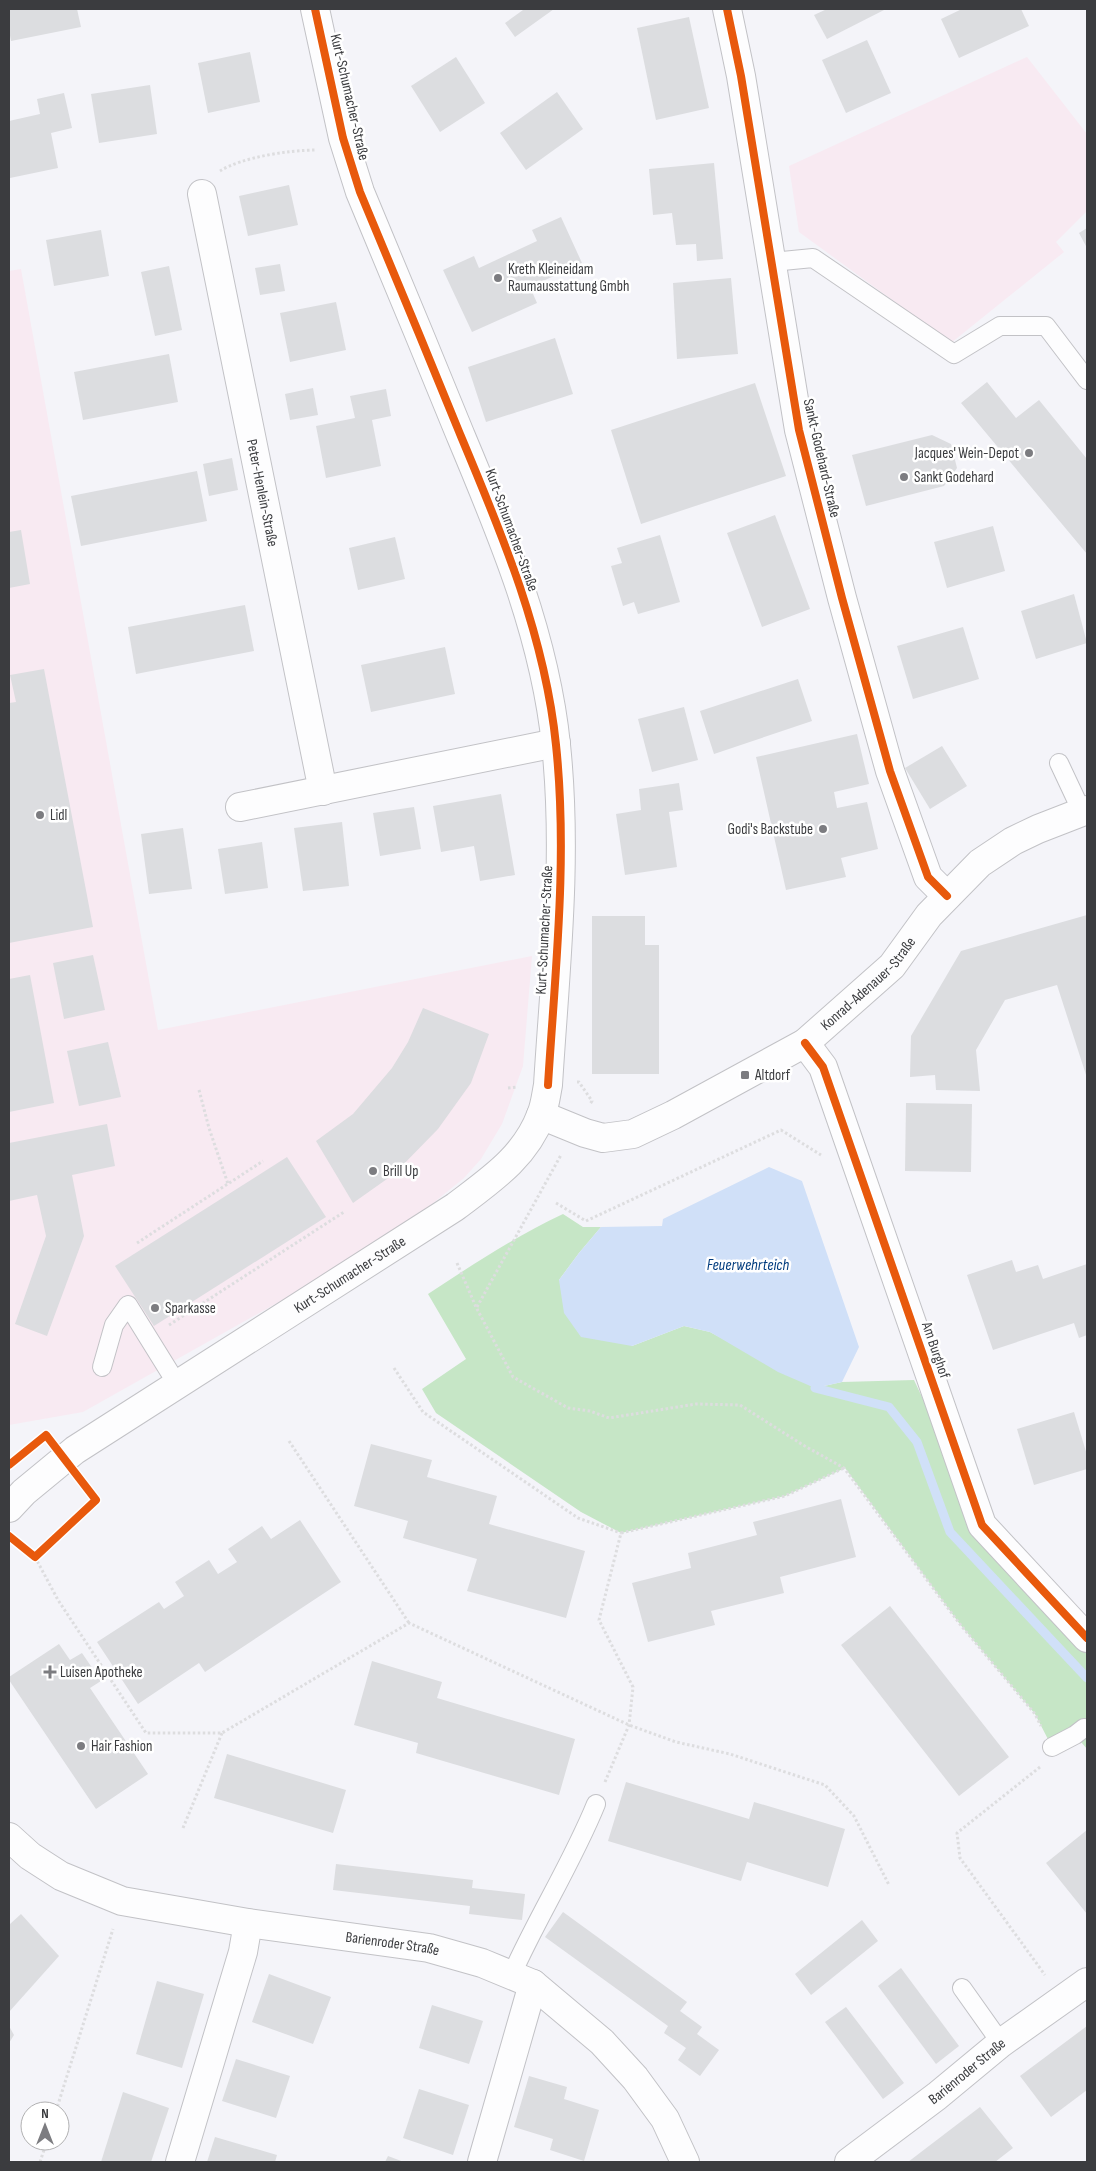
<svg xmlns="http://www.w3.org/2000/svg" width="1096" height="2171" font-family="'Sofia Sans Condensed',sans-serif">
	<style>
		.commercial { fill: #f8eaf2 }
		.green { fill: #c6e6c6 }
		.water { fill: #d0e0f8 }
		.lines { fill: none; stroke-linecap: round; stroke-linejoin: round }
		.stream { stroke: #d0e0f8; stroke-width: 9 }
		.building { fill: #dcdde0 }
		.service-casing { stroke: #c2c2c6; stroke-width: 20 }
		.minor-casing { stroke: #c2c2c6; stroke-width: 30 }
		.secondary-casing { stroke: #c2c2c6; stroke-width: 30 }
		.path { stroke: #dddddf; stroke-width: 3; stroke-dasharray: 2.5 2.5; stroke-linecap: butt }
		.service { stroke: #fdfdfe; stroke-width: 18 }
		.minor { stroke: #fdfdfe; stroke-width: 28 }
		.secondary { stroke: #fdfdfe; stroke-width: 28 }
		.cycleway-casing { stroke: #fff; stroke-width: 11 }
		.cycleway { stroke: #e8590c; stroke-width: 8 }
		.poi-dot { fill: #7c7c80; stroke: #fff; stroke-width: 2 }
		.labels { text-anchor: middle; stroke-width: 5; stroke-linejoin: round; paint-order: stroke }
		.street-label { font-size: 15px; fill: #3b3c3f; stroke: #fff }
		.poi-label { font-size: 15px; fill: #3b3c3f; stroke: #fff; text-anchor: start }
		.water-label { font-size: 16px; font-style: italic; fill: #023c7e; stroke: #fff }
	</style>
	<rect width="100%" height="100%" fill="#f4f4f9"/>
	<g class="commercial">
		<path d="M1027 57 1087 134V211L1056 242 1064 252 951 343 799 232 789 166Z"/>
		<path d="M21 269 158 1030 532 956 523 1066 502 1124 481 1159 464 1178 384 1243 83 1412 9 1425V271Z"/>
	</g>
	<path class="green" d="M563 1214 583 1227H601L579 1253 559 1280 632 1346 684 1326 710 1332 815 1388 842 1382 914 1380 982 1525 1087 1638V1749L1075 1735 1052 1747 1035 1714 959 1623 845 1468 785 1496 621 1533 581 1512 436 1413 422 1389 466 1359 428 1294C472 1265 516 1236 563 1214Z"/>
	<path class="water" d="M769 1167 802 1181 859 1347 842 1382 815 1388 778 1372 710 1332 684 1326 632 1346 581 1337 564 1313 559 1280 579 1253 601 1227 662 1226 663 1219Z"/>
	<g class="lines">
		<path class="stream" d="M815 1388 889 1407 917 1442 950 1532 1087 1678"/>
	</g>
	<g class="building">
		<path d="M9 9H77L81 27 11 41 9 30Z"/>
		<path d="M522 9H554L515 37 505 23 523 10Z"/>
		<path d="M827 9H886L827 39 814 15Z"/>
		<path d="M962 9H1021L1029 26 959 58 941 19Z"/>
		<path d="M689 17 709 108 656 120 637 28Z"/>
		<path d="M867 40 891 93 846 113 822 60Z"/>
		<path d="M250 52 260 102 208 113 198 63Z"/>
		<path d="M456 57 485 103 440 132 411 86Z"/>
		<path d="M150 85 157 134 99 143 91 94Z"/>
		<path d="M557 92 583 129 526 170 500 133Z"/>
		<path d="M64 93 72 128 51 133 58 168 10 178 9 121 40 114 37 99Z"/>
		<path d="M714 163 723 259 697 261 696 244 676 245 672 213 653 215 649 169Z"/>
		<path d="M289 185 298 225 248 236 239 196Z"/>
		<path d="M561 217 582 263 530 287 537 303 472 332 443 270 474 256 479 268 537 241 532 230Z"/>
		<path d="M1087 228V248L1079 233Z"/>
		<path d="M101 230 109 276 54 286 46 240Z"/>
		<path d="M280 264 285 291 260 295 255 268Z"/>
		<path d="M169 266 182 330 155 336 141 272Z"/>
		<path d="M731 278 738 354 677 359 673 283Z"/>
		<path d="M336 302 346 350 290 362 280 313Z"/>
		<path d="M555 338 573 394 486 422 468 367Z"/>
		<path d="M169 354 178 402 83 420 74 372Z"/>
		<path d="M987 382 1016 418 1039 400 1087 459V554L961 403Z"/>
		<path d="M755 383 786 476 641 524 611 430Z"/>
		<path d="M313 388 318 415 290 420 285 394Z"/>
		<path d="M386 389 391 416 372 420 381 466 326 478 316 426 355 418 350 396Z"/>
		<path d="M932 435 951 444 957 468 944 486 866 506 852 455Z"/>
		<path d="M232 458 238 490 209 496 203 464Z"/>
		<path d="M197 471 207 521 81 546 71 496Z"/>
		<path d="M775 515 810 609 762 627 727 533Z"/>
		<path d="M993 526 1005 571 947 588 934 542Z"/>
		<path d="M21 530 30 584 9 588V532Z"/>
		<path d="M660 535 680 602 638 614 634 602 623 606 611 566 622 563 617 548Z"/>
		<path d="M395 537 405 579 358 590 349 548Z"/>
		<path d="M1074 594 1087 643 1036 659 1021 611Z"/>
		<path d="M245 605 254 651 136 674 128 627Z"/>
		<path d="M963 627 979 679 913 699 897 646Z"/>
		<path d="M445 647 455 694 371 712 361 665Z"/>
		<path d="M44 669 93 927 9 943V703L16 702 10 675Z"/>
		<path d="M798 679 812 721 714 754 700 711Z"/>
		<path d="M684 707 698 760 652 772 638 719Z"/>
		<path d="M857 734 869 784 834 792 837 808 867 802 878 849 841 858 846 877 786 890 756 757Z"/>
		<path d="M942 746 967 786 930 809 905 768Z"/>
		<path d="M679 783 683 810 669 812 677 867 625 875 616 814 641 810 639 789Z"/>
		<path d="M501 794 515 875 480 881 474 846 441 852 433 806Z"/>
		<path d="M414 807 421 849 380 856 373 813Z"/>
		<path d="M342 822 349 886 303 891 294 828Z"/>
		<path d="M183 828 192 889 149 894 141 834Z"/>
		<path d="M262 842 268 888 225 894 218 849Z"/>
		<path d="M1087 915V1078L1057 985 1005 1000 976 1050 980 1091 936 1090 935 1075 910 1077 911 1036 961 951Z"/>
		<path d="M592 916H645V945H659V1074H592Z"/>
		<path d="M93 955 105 1010 64 1019 53 963Z"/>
		<path d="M30 975 54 1103 9 1112V979Z"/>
		<path d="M423 1008 489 1034 471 1083 438 1129 394 1174 353 1203 316 1141 353 1114 392 1068 408 1042Z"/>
		<path d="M108 1042 121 1097 79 1106 67 1051Z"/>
		<path d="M906 1103 972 1104 971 1172 905 1171Z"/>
		<path d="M107 1124 115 1166 72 1175 84 1236 47 1336 15 1324 46 1236 37 1195 9 1201V1143Z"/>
		<path d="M287 1157 326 1217 154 1326 115 1266Z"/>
		<path d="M1012 1260 1016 1272 1038 1265 1043 1279 1087 1264V1335L1079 1338 1074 1323 993 1350 967 1275Z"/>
		<path d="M1074 1412 1087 1455V1469L1034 1485 1017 1429Z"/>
		<path d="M371 1444 432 1460 427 1477 497 1496 489 1524 585 1551 566 1618 467 1591 477 1559 403 1538 408 1521 354 1506Z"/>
		<path d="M841 1499 856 1557 780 1577 784 1593 711 1611 715 1625 648 1642 632 1583 691 1568 688 1553 757 1535 753 1522Z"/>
		<path d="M300 1520 341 1582 205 1672 199 1663 138 1704 97 1642 159 1602 164 1609 184 1596 175 1582 209 1560 218 1574 237 1562 228 1549 262 1526 271 1539Z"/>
		<path d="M890 1606 1009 1757 959 1796 841 1645Z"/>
		<path d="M59 1644 70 1660 82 1653 101 1681 90 1688 148 1774 96 1809 9 1680V1677Z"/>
		<path d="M372 1661 442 1682 437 1698 575 1739 559 1795 416 1753 418 1743 354 1725Z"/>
		<path d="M227 1754 346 1790 333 1833 214 1798Z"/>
		<path d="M626 1782 749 1819 754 1802 845 1829 828 1887 747 1862 741 1881 608 1841Z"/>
		<path d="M1087 1830V1914L1046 1863Z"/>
		<path d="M336 1864 473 1880 472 1888 525 1894 522 1920 469 1914 470 1906 333 1890Z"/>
		<path d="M563 1912 687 2002 680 2011 702 2027 697 2034 719 2050 700 2076 678 2060 686 2048 664 2033 668 2026 545 1937Z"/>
		<path d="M21 1914 59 1956 9 2012V1925Z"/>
		<path d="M862 1920 878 1941 811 1995 795 1974Z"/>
		<path d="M901 1968 959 2046 936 2064 878 1986Z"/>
		<path d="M269 1974 331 1997 313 2044 252 2022Z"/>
		<path d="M157 1981 204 1994 182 2068 136 2054Z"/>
		<path d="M432 2005 483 2021 469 2064 419 2048Z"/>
		<path d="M846 2007 904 2083 883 2099 825 2022Z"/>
		<path d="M9 2026 14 2035 9 2043Z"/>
		<path d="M1087 2026V2090L1051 2117 1020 2076Z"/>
		<path d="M236 2059 290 2076 276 2118 222 2101Z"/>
		<path d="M529 2076 567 2087 564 2099 599 2110 584 2161 550 2150 553 2139 514 2127Z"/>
		<path d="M419 2089 469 2105 453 2155 403 2138Z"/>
		<path d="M123 2092 169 2108 151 2162H101Z"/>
		<path d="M980 2107 1013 2148 995 2162H908Z"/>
		<path d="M215 2137 277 2155 275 2162H207Z"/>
		<path d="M388 2156 404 2162H385Z"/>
	</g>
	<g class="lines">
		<g class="service-casing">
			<g id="service">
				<path d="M772 262 813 258 954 354 1000 326H1046L1087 380"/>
				<path d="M1059 763 1082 812"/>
				<path d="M102 1367 114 1325 128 1305 177 1384"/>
				<path d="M1052 1747 1075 1735 1084 1728"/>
				<path d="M512 1974C538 1916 572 1863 596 1804"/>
				<path d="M962 1988 1001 2043"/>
			</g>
		</g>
		<g class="minor-casing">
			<g id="minor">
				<path d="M727 9 741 76 799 430 842 598 890 771 928 877 947 896"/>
				<path id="s1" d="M202 194 323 791"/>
				<path d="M240 807 556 743"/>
				<path d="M805 1043 823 1067 982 1525 1087 1638"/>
				<path id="s2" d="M541 1115 585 1133 603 1138 633 1134 673 1115 805 1043 892 966 929 915 980 863 1013 841 1038 829 1087 810"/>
				<path d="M180 2162 243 1952 248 1923"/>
				<path d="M482 2162 533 1984"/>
				<path id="s3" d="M849 2162 937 2096 1001 2043 1087 1982"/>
			</g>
		</g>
		<g class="secondary-casing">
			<g id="secondary">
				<path id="s4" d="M9 1508 24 1492 75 1450 455 1207C489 1181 525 1158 541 1115 545 1106 546 1095 548 1085 555 972 568 858 556 745 545 636 502 534 460 434 427 353 394 273 360 192L343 138 315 9"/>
				<path id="s5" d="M9 1837 30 1856 61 1876 122 1901 248 1923 429 1948 482 1963 533 1984 602 2042 635 2078 665 2119 685 2162"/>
			</g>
		</g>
		<g class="path">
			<path d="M220 171C242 157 290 150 316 150"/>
			<path d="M577 1082H579L592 1101 590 1104"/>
			<path d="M508 1088 518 1087"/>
			<path d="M199 1090 209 1128 228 1184"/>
			<path d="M556 1203 586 1221 781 1130 821 1155"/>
			<path d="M137 1243 263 1161"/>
			<path d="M457 1263 476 1307 513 1377 568 1408 590 1411 609 1418 696 1404 740 1405 803 1445 844 1468 959 1623 1035 1714 1041 1726"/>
			<path d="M477 1307 561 1155"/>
			<path d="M169 1325 344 1212"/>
			<path d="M394 1368 423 1412 578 1518 621 1533"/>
			<path d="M289 1441 409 1623"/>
			<path d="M35 1557 58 1600 146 1733H222L409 1623 629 1725 676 1742 730 1754 825 1785 854 1816 889 1885"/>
			<path d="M1040 1767 957 1833 960 1858 1045 1975"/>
			<path d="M605 1782 629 1725 633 1687 599 1620 621 1533 785 1496 844 1468"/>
			<path d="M183 1828 222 1733"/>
			<path d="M56 2111 113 1929"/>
			<path d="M40 2162 47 2141"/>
		</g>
		<use href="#service" class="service"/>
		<use href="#minor" class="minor"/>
		<use href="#secondary" class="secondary"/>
		<g class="cycleway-casing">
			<g id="cycleway">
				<path d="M315 9 343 138 360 192C394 273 427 353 460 434 502 534 545 636 556 745 568 858 555 972 548 1085"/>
				<path d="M727 9 741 76 799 430 842 598 890 771 928 877 947 896"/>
				<path d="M805 1043 823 1067 982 1525 1087 1638"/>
				<path d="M9 1465 46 1435 96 1500 35 1557 9 1536"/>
			</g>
		</g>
		<use href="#cycleway" class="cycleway"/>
	</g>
	<g class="poi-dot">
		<circle cx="498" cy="278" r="5"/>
		<circle cx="1029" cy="453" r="5"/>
		<circle cx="904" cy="477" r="5"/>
		<circle cx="40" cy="815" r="5"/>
		<circle cx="823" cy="829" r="5"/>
		<rect x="740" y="1070" width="10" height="10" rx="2.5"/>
		<circle cx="373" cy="1171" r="5"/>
		<circle cx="155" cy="1308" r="5"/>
		<path d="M47.5 1664.5h5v5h5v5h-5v5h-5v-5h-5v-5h5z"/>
		<circle cx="81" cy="1746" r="5"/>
	</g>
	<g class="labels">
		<g class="street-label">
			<text transform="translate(350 97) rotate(77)" y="5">Kurt-Schumacher-Straße</text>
			<text transform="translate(822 458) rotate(77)" y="5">Sankt-Godehard-Straße</text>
			<text dy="5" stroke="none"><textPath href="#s1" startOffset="305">Peter-Henlein-Straße</textPath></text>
			<text transform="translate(512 530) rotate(70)" y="5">Kurt-Schumacher-Straße</text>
			<text transform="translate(544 930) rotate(-87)" y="5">Kurt-Schumacher-Straße</text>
			<text dy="5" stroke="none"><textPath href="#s2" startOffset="378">Konrad-Adenauer-Straße</textPath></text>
			<text dy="5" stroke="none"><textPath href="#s4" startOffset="414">Kurt-Schumacher-Straße</textPath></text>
			<text transform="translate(936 1350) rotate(71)" y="5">Am Burghof</text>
			<text dy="5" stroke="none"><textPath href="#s5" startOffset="405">Barienroder Straße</textPath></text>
			<text dy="5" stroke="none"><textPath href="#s3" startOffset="149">Barienroder Straße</textPath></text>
		</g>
		<g class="poi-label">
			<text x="508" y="274">Kreth Kleineidam<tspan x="508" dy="17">Raumausstattung Gmbh</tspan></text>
			<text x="1019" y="458" text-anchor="end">Jacques' Wein-Depot</text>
			<text x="914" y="482">Sankt Godehard</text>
			<text x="50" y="820">Lidl</text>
			<text x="813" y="834" text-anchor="end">Godi's Backstube</text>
			<text x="755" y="1080">Altdorf</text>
			<text x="383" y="1176">Brill Up</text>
			<text x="165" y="1313">Sparkasse</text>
			<text x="60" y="1677">Luisen Apotheke</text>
			<text x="91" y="1751">Hair Fashion</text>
		</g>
		<g class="water-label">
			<text x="748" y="1270">Feuerwehrteich</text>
		</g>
	</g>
	<rect width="1096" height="2171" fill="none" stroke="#3b3c3f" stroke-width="20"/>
	<g transform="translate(45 2126)"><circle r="24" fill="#ffffff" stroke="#b1b1b2"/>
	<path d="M0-4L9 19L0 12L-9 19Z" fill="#7c7c80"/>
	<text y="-8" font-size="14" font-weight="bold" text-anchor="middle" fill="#3b3c3f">N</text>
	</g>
</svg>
